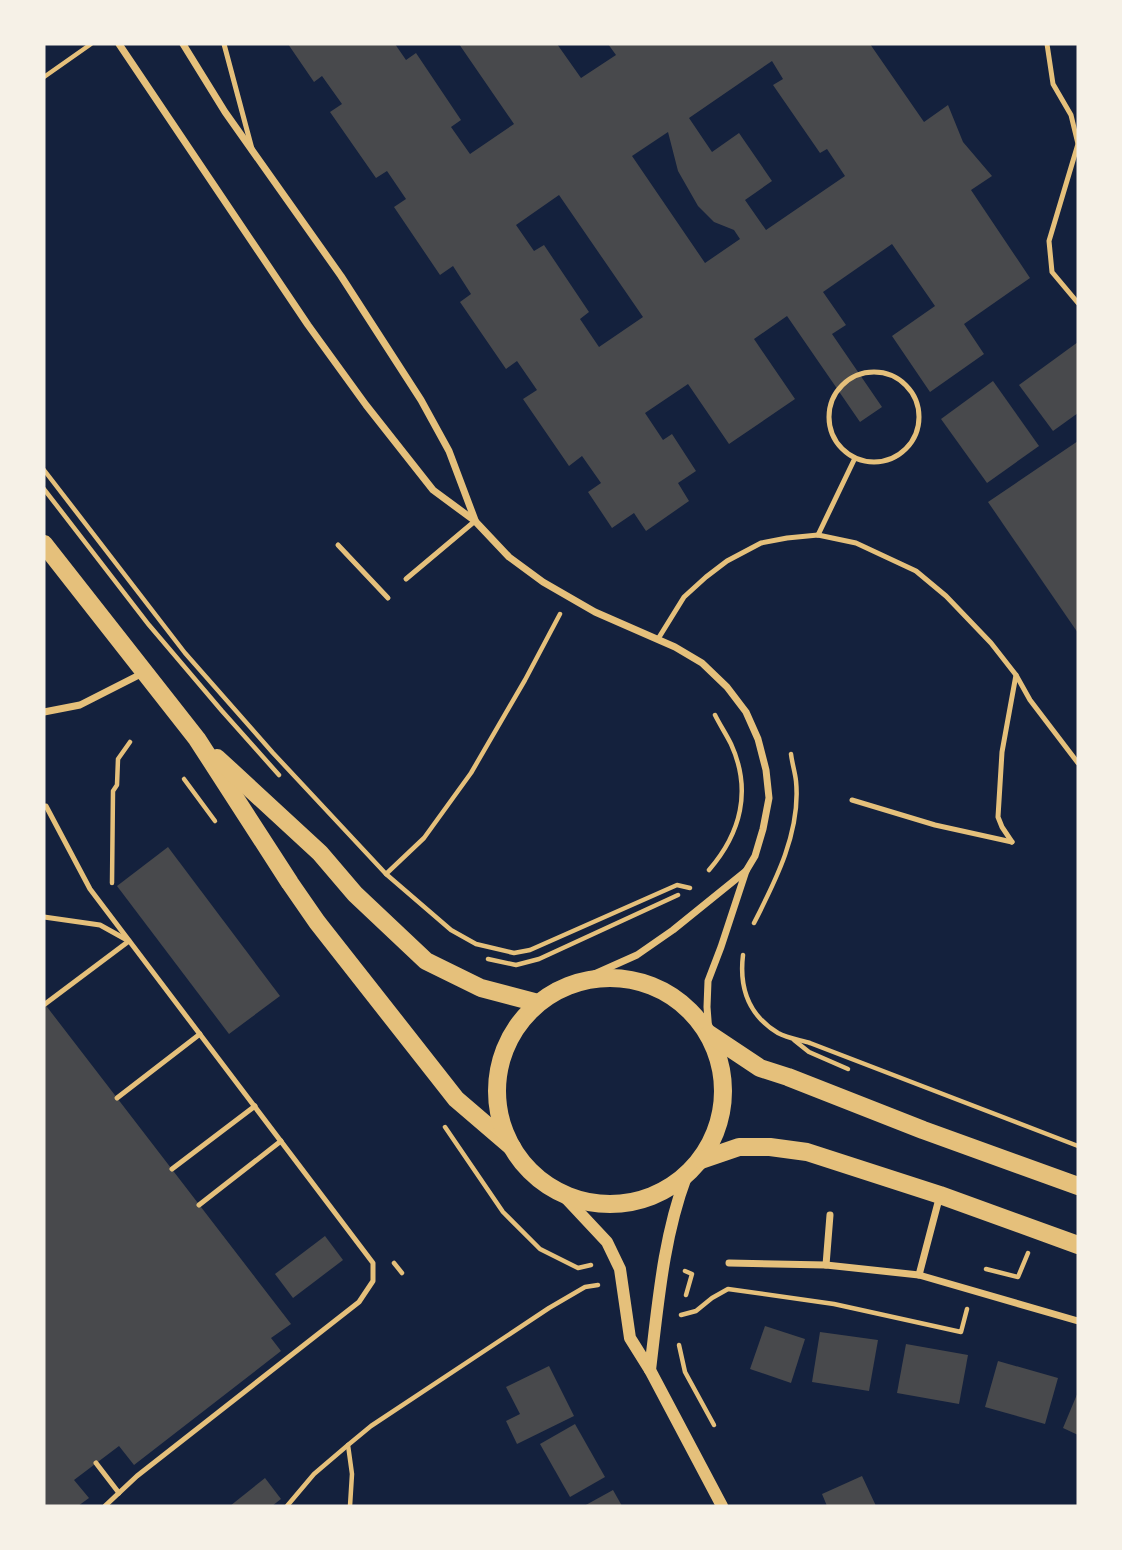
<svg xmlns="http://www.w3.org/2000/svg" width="1122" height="1550" font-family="'PT Sans',sans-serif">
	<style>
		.building { fill: #48494c; fill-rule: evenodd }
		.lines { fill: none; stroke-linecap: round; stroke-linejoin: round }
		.path { stroke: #e5c07b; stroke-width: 4.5 }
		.service { stroke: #e5c07b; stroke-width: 5 }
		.minor { stroke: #e5c07b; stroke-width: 7 }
		.tertiary { stroke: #e5c07b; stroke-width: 12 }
		.primary { stroke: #e5c07b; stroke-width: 18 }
	</style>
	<rect width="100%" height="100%" fill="#14213d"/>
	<g class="building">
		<path d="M288 44H395L406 60 416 53 461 120 451 127 470 154 514 124 459 44H557L581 78 616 55 608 44H870L924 122 948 105 963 142 992 176 971 190 1030 278 964 324 984 354 930 392 892 336 935 306 892 244 823 292 846 325 832 334 882 407 860 422 787 316 754 339 795 399 729 444 688 384 645 413 663 440 672 434 696 471 678 483 689 501 646 531 634 513 612 528 588 492 601 483 582 456 569 466 523 399 537 390 517 361 506 369 460 302 471 294 453 266 440 275 394 207 406 199 387 171 376 178 330 112 342 104 322 76 314 82ZM772 61 783 79 773 85 820 153 827 149 845 176 766 230 745 200 772 181 739 133 712 152 689 118ZM668 132 678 171 698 206 714 222 734 230 740 239 705 263 632 156ZM559 195 643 317 599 347 580 319 589 312 544 245 534 251 516 225Z"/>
		<path d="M1078 342V413L1053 431 1019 385Z"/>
		<path d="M993 381 1039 446 987 483 941 419Z"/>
		<path d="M1078 441V633L988 502Z"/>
		<path d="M168 847 280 996 229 1034 117 886Z"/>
		<path d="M44 1003 291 1324 271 1338 281 1351 134 1465 119 1446 74 1480 89 1498 78 1506H44Z"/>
		<path d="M325 1236 343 1260 293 1298 275 1274Z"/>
		<path d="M765 1326 805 1339 791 1383 750 1369Z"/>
		<path d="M820 1332 878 1340 869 1391 812 1382Z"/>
		<path d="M906 1344 968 1355 959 1404 897 1393Z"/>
		<path d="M998 1361 1058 1378 1045 1424 985 1407Z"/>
		<path d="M549 1366 574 1416 517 1444 506 1421 520 1414 506 1387Z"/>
		<path d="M1078 1392V1435L1063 1428Z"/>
		<path d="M575 1424 605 1477 570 1497 540 1444Z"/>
		<path d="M862 1476 876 1506H827L822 1494Z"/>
		<path d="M265 1478 281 1499 272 1506H230Z"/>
		<path d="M613 1490 622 1506H584Z"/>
	</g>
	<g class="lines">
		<g class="path">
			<path d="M44 77 91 44"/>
			<path d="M44 470 185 653 273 753 386 874 451 930 476 944 514 953 530 950 677 885 690 888"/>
			<path d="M44 489 149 625 222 711 279 775"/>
			<path d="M184 779 215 821"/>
			<path d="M709 870C741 833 752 790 731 744 726 734 720 725 715 715"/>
			<path d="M386 874 424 838 471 773 525 680 560 614"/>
			<path d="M112 883 113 791 117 785 118 759 130 742"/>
			<path d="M754 923C776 880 801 831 796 781 795 772 792 763 791 754"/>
			<path d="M743 955C739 988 748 1015 778 1033 787 1038 800 1040 810 1043L1078 1146"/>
			<path d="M488 959 516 965 539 959 678 895"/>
			<path d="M794 1040 809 1052 848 1069"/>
			<path d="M445 1127 503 1212 540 1249 578 1268 591 1265"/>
			<path d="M394 1263 402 1273"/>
			<path d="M986 1269 1018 1277 1028 1253"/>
			<path d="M685 1271 692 1274 686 1295"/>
			<path d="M681 1315 696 1311 712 1298 728 1289 834 1304 961 1332 967 1309"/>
			<path d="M679 1345 685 1372 714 1425"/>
			<path d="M287 1506 314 1474 348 1445"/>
			<path d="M350 1506 352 1474 348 1445 371 1426 549 1308 585 1287 598 1285"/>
		</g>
		<g class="service">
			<path d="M224 44 252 149"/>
			<path d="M1047 44 1053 84 1071 115 1078 144"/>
			<path d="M1078 144 1049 241 1052 272 1078 303"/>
			<circle cx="874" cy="417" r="45"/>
			<path d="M818 535 855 458"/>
			<path d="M338 545 388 598"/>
			<path d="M406 579 475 521"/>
			<path d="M658 639 684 597 706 577 727 561 761 543 787 538 818 535 856 543 916 571 946 596 991 643 1016 675 1030 700 1078 763"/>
			<path d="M852 800 935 825 1012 842"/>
			<path d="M44 806H46L90 889 373 1263V1281L359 1302 137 1476 105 1506"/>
			<path d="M1012 842 1002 827 998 817 1002 752 1016 675"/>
			<path d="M44 917 100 925 127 940"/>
			<path d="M45 1004 129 941"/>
			<path d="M117 1098 200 1034"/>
			<path d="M172 1169 255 1106"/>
			<path d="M199 1205 281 1141"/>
			<path d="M96 1463 119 1493"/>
		</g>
		<g class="minor">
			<path d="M119 44 308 325 366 405 433 490 475 521 509 557 543 582 595 612 675 647 702 663 727 687 746 712 758 739 766 770 769 798 763 829 755 856 746 871 721 947 708 981 707 1007 709 1033"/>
			<path d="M183 44 225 112 341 276 421 400 449 451 475 520"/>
			<path d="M44 712 80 705 143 673"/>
			<path d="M563 988 637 955 673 930 746 871"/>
			<path d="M729 1263 826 1265 919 1275 1078 1321"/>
			<path d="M826 1265 830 1215"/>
			<path d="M919 1275 940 1195"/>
		</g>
		<g class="tertiary">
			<path d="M563 1195 607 1242 620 1269 630 1338 650 1370 722 1506"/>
			<path d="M650 1370C658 1305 663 1238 686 1177"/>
		</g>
		<g class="primary">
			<path d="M44 544 197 739 290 883 317 922 456 1099 512 1147"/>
			<path d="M217 758 320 853 355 894 426 961 481 988 538 1003"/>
			<circle cx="610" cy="1091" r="113"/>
			<path d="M709 1034 760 1068 788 1077 923 1130 1078 1186"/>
			<path d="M701 1160 739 1147H770L807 1152 940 1195 1078 1245"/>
		</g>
	</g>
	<rect width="1122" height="1550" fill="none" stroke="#f6f1e7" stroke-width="91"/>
</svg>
